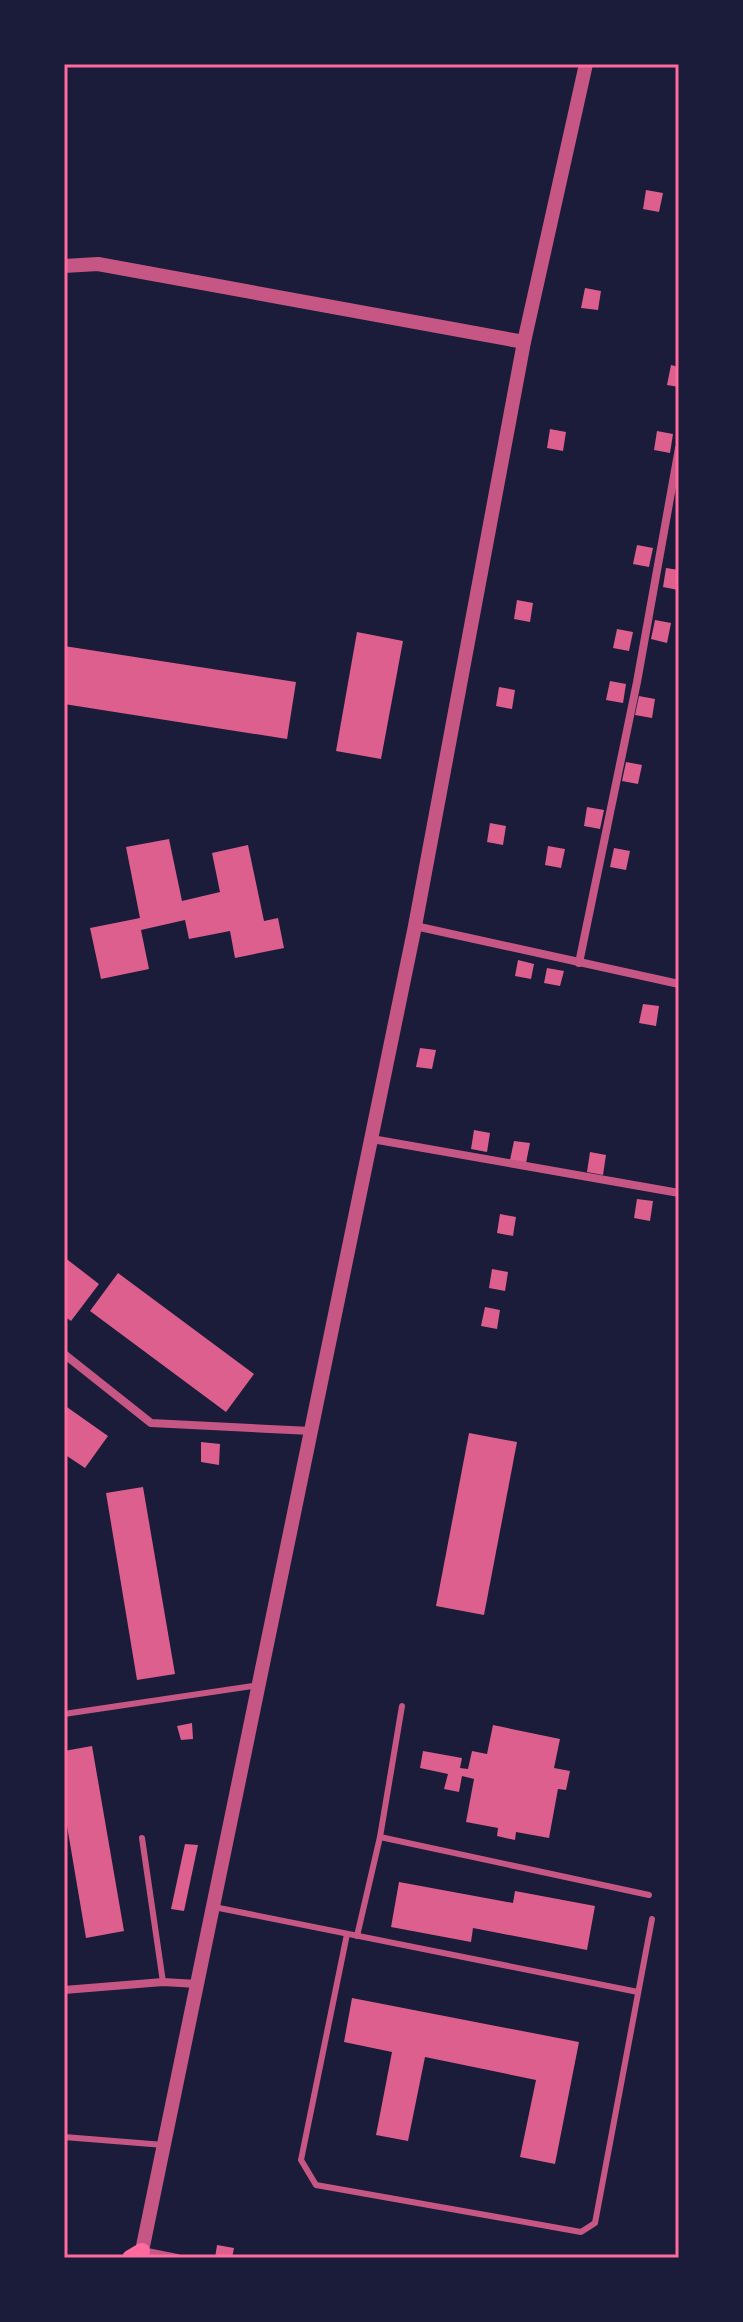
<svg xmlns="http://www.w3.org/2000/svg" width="743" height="2322" font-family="Overpass,sans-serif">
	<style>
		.building { fill: #dd5f8e }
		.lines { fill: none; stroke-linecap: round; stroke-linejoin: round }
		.service { stroke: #c65784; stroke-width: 6 }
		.minor { stroke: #c65784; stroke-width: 8 }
		.tertiary { stroke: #c65784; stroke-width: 14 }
		.secondary { stroke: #ff6b9d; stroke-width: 16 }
		.neatline { fill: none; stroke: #ff6b9d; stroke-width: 3 }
	</style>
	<rect width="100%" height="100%" fill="#1b1b3a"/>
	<g class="building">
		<path d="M646 190 663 193 659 212 643 209Z"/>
		<path d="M585 288 601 291 598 310 581 308Z"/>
		<path d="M671 365 679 367V387L667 385Z"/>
		<path d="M550 429 566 432 563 451 547 448Z"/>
		<path d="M657 431 673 434 670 453 654 450Z"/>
		<path d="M637 545 653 548 649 567 633 564Z"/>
		<path d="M666 568 679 570 678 590 663 587Z"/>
		<path d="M517 600 533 603 530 622 514 619Z"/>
		<path d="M655 620 671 623 667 643 651 639Z"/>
		<path d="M617 629 633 632 629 651 613 648Z"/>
		<path d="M357 632 403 641 381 759 336 751Z"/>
		<path d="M64 646 296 682 287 739 64 704Z"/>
		<path d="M610 681 626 684 623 703 606 700Z"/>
		<path d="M499 687 515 690 512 709 496 706Z"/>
		<path d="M639 696 655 699 652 718 635 715Z"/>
		<path d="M626 762 642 765 638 784 622 781Z"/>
		<path d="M587 807 604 810 600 829 584 826Z"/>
		<path d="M490 823 506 826 503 845 487 842Z"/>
		<path d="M169 839 182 901 220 892 212 853 248 845 264 921 278 918 284 948 235 958 230 931 189 939 185 920 141 930 149 969 101 979 90 928 140 918 126 847Z"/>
		<path d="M548 846 565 849 561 868 545 865Z"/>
		<path d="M614 848 630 851 626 870 610 867Z"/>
		<path d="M518 960 534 964 531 979 515 976Z"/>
		<path d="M547 968 564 971 560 986 544 983Z"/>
		<path d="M643 1004 659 1006 656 1026 639 1023Z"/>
		<path d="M420 1048 436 1050 432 1069 416 1067Z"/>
		<path d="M474 1130 490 1133 487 1152 471 1149Z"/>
		<path d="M514 1141 530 1143 526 1163 510 1160Z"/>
		<path d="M590 1152 606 1155 603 1175 587 1172Z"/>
		<path d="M637 1199 653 1201 650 1221 634 1218Z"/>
		<path d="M500 1214 516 1217 513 1236 497 1233Z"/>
		<path d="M64 1257 99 1284 71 1321 64 1316Z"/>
		<path d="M492 1269 508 1272 505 1291 489 1288Z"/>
		<path d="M118 1273 254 1374 226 1412 90 1311Z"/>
		<path d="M485 1307 500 1310 497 1329 481 1326Z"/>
		<path d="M64 1405 108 1436 85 1468 64 1454Z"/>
		<path d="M469 1433 517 1442 484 1615 436 1606Z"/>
		<path d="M201 1442 220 1444 219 1465 201 1462Z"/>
		<path d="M143 1487 175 1674 137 1680 106 1493Z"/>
		<path d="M192 1723 193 1739 181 1740 177 1726Z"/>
		<path d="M493 1725 560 1739 554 1768 570 1771 566 1790 558 1789 549 1838 516 1832 515 1840 497 1836 498 1828 466 1822 474 1779 462 1776 459 1792 444 1789 448 1774 420 1768 423 1751 462 1758 460 1768 468 1769 472 1751 487 1754Z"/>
		<path d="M92 1746 124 1931 86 1938 64 1808V1751Z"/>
		<path d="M185 1844 198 1845 184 1911 171 1909Z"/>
		<path d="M399 1882 513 1903 515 1891 595 1906 587 1950 473 1928 471 1942 391 1927Z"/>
		<path d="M352 1998 579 2042 555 2164 520 2157 536 2080 425 2057 408 2141 376 2135 392 2052 344 2042Z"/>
		<path d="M217 2245 234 2248 232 2258H215Z"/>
	</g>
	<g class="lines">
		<g class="service">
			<path d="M64 1714 259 1685"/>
			<path d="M380 1837 649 1895"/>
			<path d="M142 1838 163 1982"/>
			<path d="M214 1907 638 1992"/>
			<path d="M347 1934 301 2160 316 2185 581 2232 595 2223 652 1919"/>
			<path d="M357 1936 380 1837 402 1706"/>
			<path d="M64 2137 164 2145"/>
		</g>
		<g class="minor">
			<path d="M415 926 679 984"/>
			<path d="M579 963 637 682 679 448"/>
			<path d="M372 1139 679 1193"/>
			<path d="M64 1354 151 1423 311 1431"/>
			<path d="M64 1990 163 1982 197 1984"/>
			<path d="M142 2251 177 2258"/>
		</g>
		<g class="tertiary">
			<path d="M64 266 98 264 524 342"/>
			<path d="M142 2251 415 926 524 342 586 64"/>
		</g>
		<path class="secondary" d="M130 2258 142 2251"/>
	</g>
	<rect width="743" height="2322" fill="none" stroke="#1b1b3a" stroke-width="132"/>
	<rect x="66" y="66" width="611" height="2190" class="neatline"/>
</svg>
